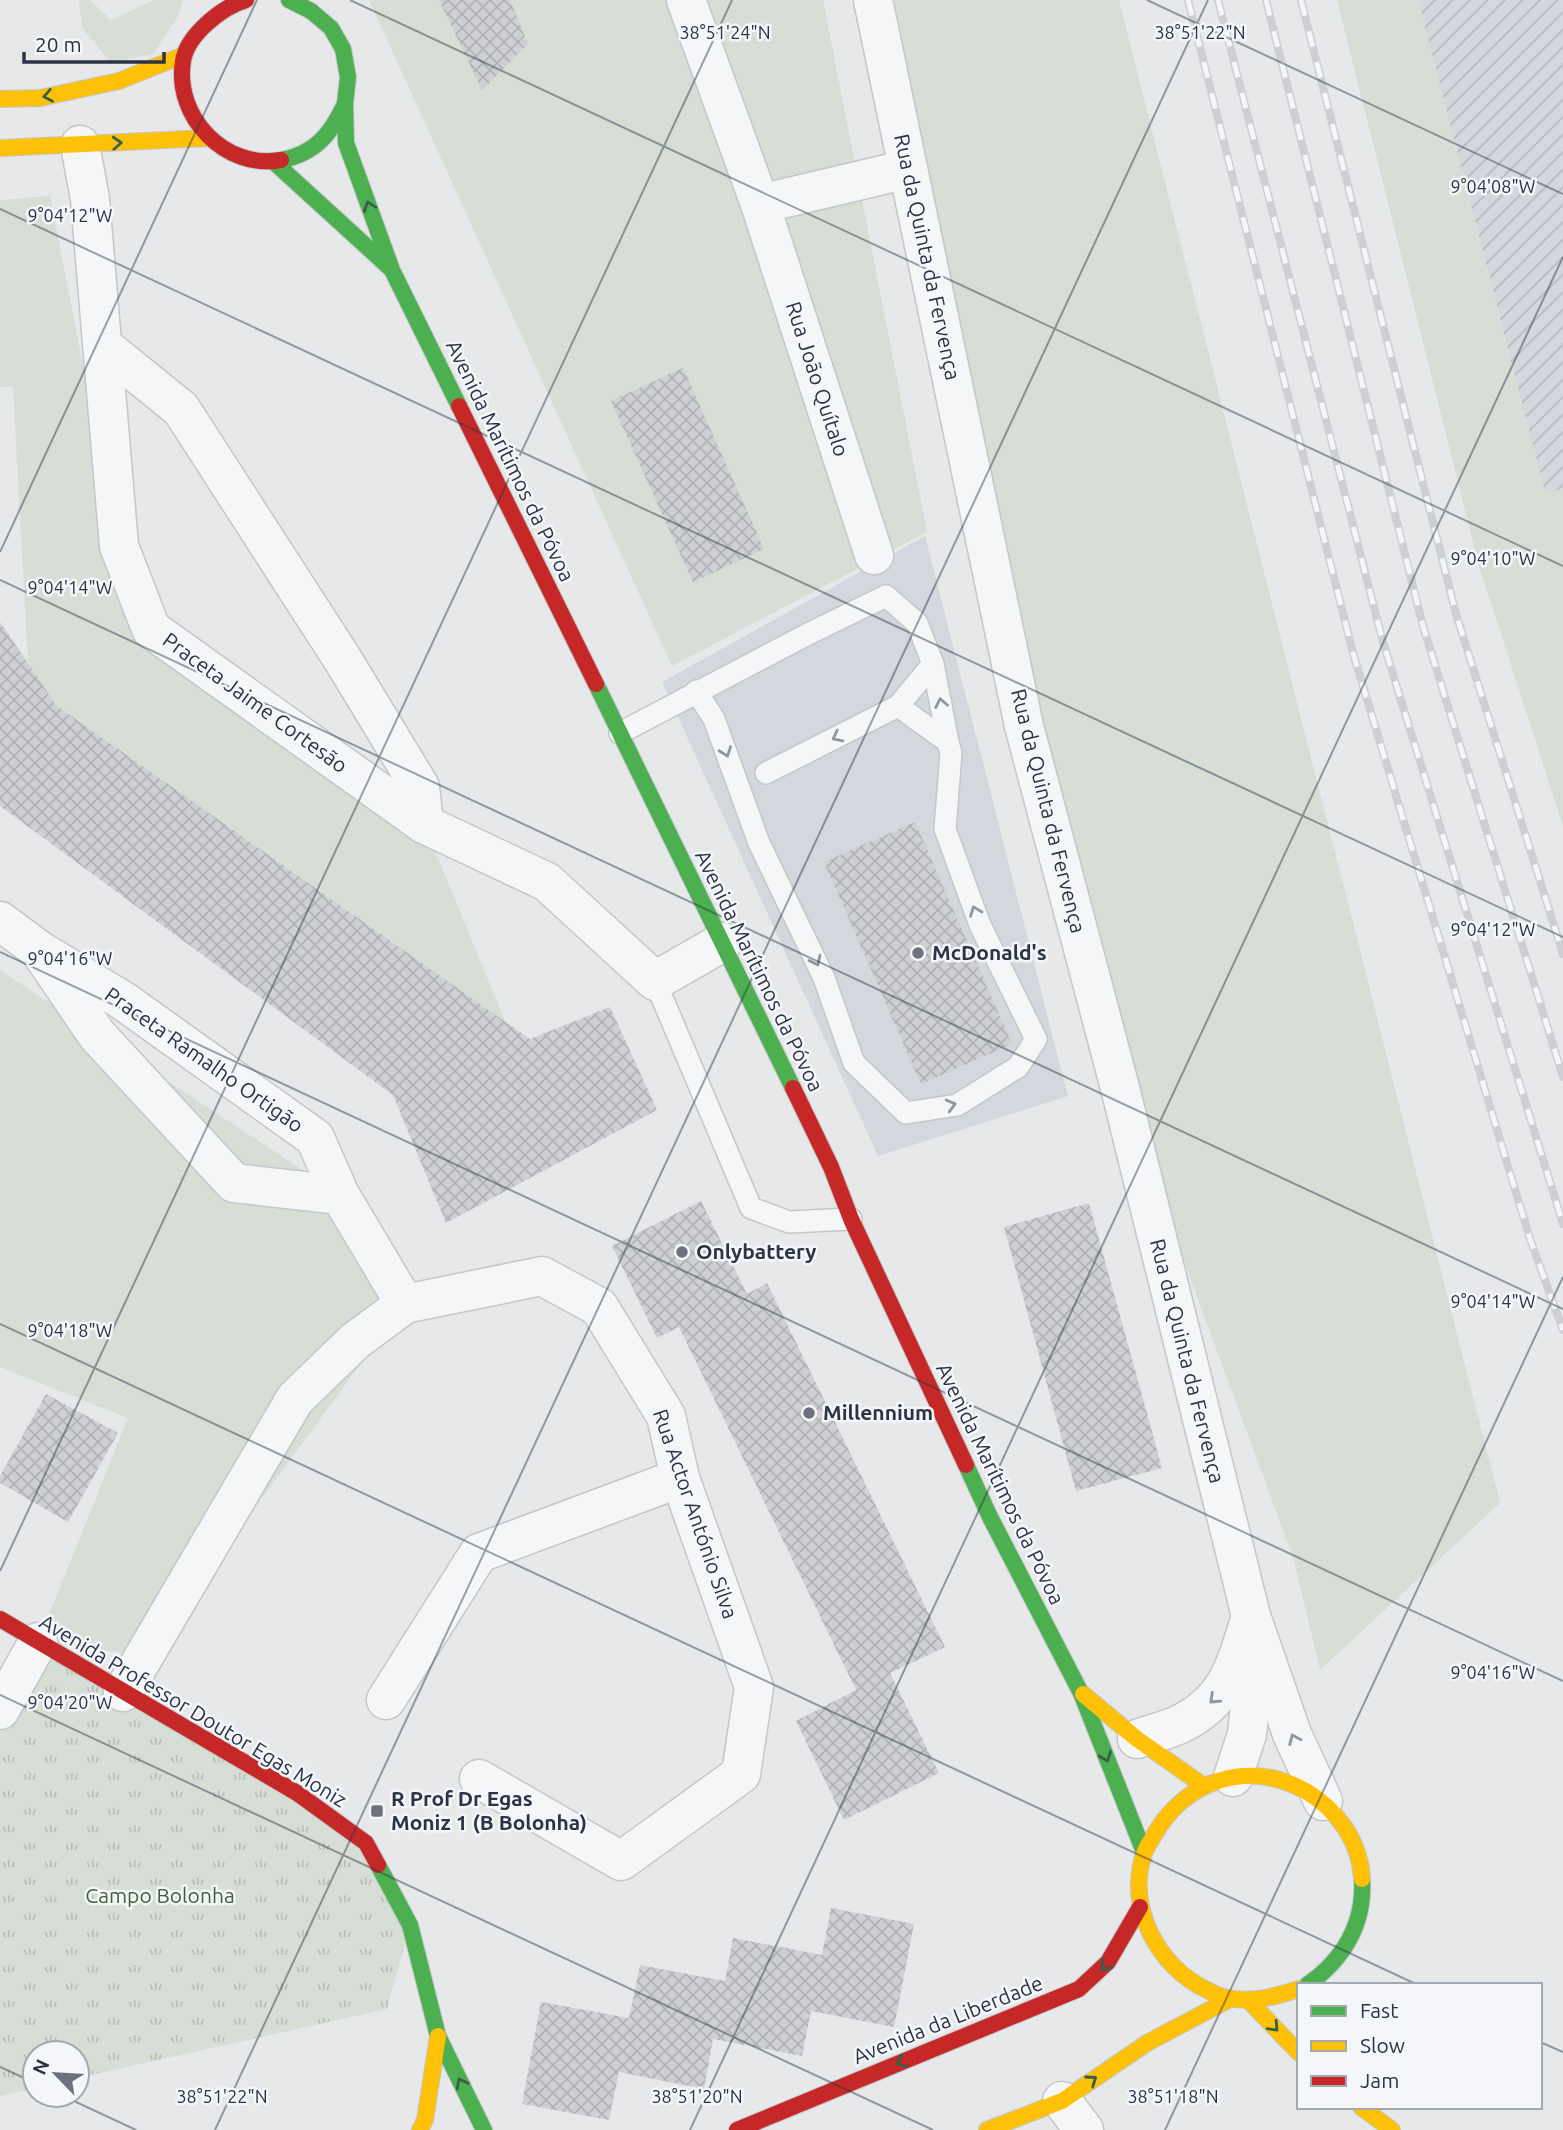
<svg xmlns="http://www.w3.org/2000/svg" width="1563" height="2130" font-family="Ubuntu,sans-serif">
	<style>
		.built { fill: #d4d7dd }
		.industrial { fill: url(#industrial-furrows) }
		.green { fill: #d6ded6 }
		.park { fill: url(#park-tufts) }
		.building { fill: url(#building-cross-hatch) }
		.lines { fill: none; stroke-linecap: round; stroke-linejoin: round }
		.lane-casing { stroke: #c4c6c8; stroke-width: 24 }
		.street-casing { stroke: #c4c6c8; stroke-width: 41 }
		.fast-casing { stroke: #c4c6c8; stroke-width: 18 }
		.slow-casing { stroke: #c4c6c8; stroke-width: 18 }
		.jam-casing { stroke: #c4c6c8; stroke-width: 18 }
		.lane { stroke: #f5f6f7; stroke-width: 21 }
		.street { stroke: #f5f6f7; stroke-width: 38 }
		.fast { stroke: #4caf50; stroke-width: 16 }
		.slow { stroke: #ffc107; stroke-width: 16 }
		.jam { stroke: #c62828; stroke-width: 16 }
		.rail-casing { stroke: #cecfd2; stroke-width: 8 }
		.rail { stroke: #f4f6f9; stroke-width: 5; stroke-dasharray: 16; stroke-linecap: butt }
		.oneway { stroke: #375f49 }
		.oneway2 { stroke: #90959e }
		.ticks { fill: none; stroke: #2b3445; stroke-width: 2; stroke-opacity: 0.45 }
		.poi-dot { fill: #6c737f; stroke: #f4f6f9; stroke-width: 2.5 }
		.labels { text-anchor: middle; stroke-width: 5; stroke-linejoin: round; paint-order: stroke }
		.street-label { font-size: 21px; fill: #2b3445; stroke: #f4f6f9 }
		.poi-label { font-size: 21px; font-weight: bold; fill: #2b3445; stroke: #f4f6f9; text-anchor: start }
		.park-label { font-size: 21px; fill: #3f6138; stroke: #f4f6f9 }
		.ticks-label { font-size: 18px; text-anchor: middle; fill: #2b3445; stroke: #f4f6f9; stroke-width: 5; stroke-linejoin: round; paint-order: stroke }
	</style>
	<defs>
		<pattern id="industrial-furrows" width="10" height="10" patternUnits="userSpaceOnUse" patternTransform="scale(1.75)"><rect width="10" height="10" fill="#d4d7dd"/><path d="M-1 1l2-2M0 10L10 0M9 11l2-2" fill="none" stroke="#b6b9bf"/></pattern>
		<pattern id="park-tufts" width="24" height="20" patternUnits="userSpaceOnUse" patternTransform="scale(1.75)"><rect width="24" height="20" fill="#d6ded6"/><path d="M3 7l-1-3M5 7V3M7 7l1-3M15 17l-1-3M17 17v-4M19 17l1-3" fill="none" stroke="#b8bfb9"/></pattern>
		<pattern id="building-cross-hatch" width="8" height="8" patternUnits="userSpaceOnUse" patternTransform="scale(1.75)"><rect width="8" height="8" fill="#ced0d3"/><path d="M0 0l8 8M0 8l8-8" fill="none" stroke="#b1b3b6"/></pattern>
	</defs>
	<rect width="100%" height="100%" fill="#e6e8ea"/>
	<path class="built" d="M925 536 1068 1096 878 1156 662 682Z"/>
	<path class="industrial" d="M1418 0H1563V489L1545 493Z"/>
	<g class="green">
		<path d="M79 0H90L111 20 154 0H183L178 16 153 54 111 62 82 28Z"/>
		<path d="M369 0H823L927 532 672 666Z"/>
		<path d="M873 0H1119L1500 1503 1320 1670 1294 1560 1120 1088Z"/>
		<path d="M1337 0H1418L1545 493 1563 489V826L1480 569Z"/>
		<path d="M50 196 118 545 151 629 424 824 505 1021 57 706 28 663 13 387H0V200Z"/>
		<path d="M0 970 340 1195 405 1304 145 1656 38 1642 128 1418 0 1367Z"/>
	</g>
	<path class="park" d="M38 1642 366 1843 410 1925 387 2009 77 2078V2053H35V2088L0 2096V1710Z"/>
	<g class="building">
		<path d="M439 0H510L528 44 482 90Z"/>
		<path d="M683 368 764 549 693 582 611 401Z"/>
		<path d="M0 622 57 706 530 1039 610 1007 657 1110 446 1223 393 1095 0 806Z"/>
		<path d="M915 822 1012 1044 921 1084 824 862Z"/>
		<path d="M701 1201 747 1294 767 1283 945 1647 890 1673 939 1773 844 1820 796 1721 856 1690 679 1327 657 1338 612 1246Z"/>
		<path d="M1089 1203 1162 1468 1076 1491 1004 1227Z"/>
		<path d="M46 1394 118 1433 68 1522 0 1483V1476Z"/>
		<path d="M831 1908 914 1924 894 2027 811 2011 802 2056 713 2039 704 2089 619 2072 609 2120 522 2104 541 2002 629 2018 640 1965 725 1981 733 1938 822 1955Z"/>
	</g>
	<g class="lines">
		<g class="lane-casing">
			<g id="lane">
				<path d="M696 691 714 719 759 843 824 978 854 1063 906 1113 957 1105 1018 1067 1036 1039 980 925 945 829 951 753 948 742 898 706"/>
				<path d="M620 733 808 634 886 596 917 623 933 664 948 742"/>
				<path d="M766 773 898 706 933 664"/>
				<path d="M655 981 751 1208 789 1222 851 1219"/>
			</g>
		</g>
		<g class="street-casing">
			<g id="street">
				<path d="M686 0 760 204 874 555"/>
				<path d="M873 0 1024 726 1120 1088 1251 1616 1292 1734 1323 1801"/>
				<path d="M80 145 90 199 119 546 151 629 424 824 420 787 343 660 181 409 102 345"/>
				<path d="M760 204 908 169"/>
				<path d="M424 824 547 882 655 981 723 942"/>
				<path d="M0 921 39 950"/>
				<path d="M340 1195 234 1183 97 1035 39 950 122 1000 315 1138 340 1195 405 1304"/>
				<path d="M123 1692 295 1399 355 1341 405 1304 542 1276 599 1307 666 1416 680 1478 754 1687 741 1774 621 1861 479 1779"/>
				<path d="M386 1700 479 1553 680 1478"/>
				<path d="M0 1710 38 1642"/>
				<path d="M1137 1739C1150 1734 1165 1731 1178 1725 1228 1702 1236 1664 1251 1616"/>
				<path d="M1233 1777 1247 1734 1253 1678 1252 1646"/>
				<path d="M1062 2101 1084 2130"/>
			</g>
		</g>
		<g class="fast-casing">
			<g id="fast">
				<path d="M289 0 311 11 331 28 343 49 348 77 345 104 346 143 392 270 459 406"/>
				<path d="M281 160C315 154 331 134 345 104"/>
				<path d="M274 162 389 267"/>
				<path d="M596 684 793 1088"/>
				<path d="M966 1465 990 1517 1081 1693 1144 1852"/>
				<path d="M378 1865 410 1925 438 2036 484 2130"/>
				<path d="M1307 1985C1343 1960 1365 1924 1362 1879"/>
			</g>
		</g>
		<g class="slow-casing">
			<g id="slow">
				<path d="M0 99 40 98 119 81 184 55"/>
				<path d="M0 148 208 138"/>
				<path d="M1083 1694 1137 1739 1204 1786"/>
				<path d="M1299 1989C1272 1997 1255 2003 1227 1998 1220 1997 1213 1993 1207 1990 1158 1967 1126 1907 1144 1854 1146 1847 1151 1841 1154 1835 1185 1781 1247 1759 1304 1790 1337 1809 1360 1841 1362 1879"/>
				<path d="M1249 2001 1299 2053"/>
				<path d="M1361 2107 1392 2130"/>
				<path d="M420 2130 425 2120 438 2036"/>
				<path d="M987 2130 1062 2101 1147 2043 1230 1999"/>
			</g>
		</g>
		<g class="jam-casing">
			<g id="jam">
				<path d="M246 0C222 7 187 35 183 61 174 117 225 170 281 160"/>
				<path d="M459 406 596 684"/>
				<path d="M793 1088 831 1167 851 1219 966 1465"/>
				<path d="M0 1619 297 1793 366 1843 378 1865"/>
				<path d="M737 2130 1079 1989 1108 1962 1140 1907"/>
			</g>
		</g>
		<use href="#lane" class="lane"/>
		<use href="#street" class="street"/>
		<use href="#fast" class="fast"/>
		<use href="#slow" class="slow"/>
		<use href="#jam" class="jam"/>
		<g class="rail-casing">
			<g id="rail">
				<path d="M1188 0 1353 653 1530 1239 1563 1330"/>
				<path d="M1218 0 1383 642 1563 1224"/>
				<path d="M1266 0 1423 626 1563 1077"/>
				<path d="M1301 0 1456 614 1563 954"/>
			</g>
		</g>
		<use href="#rail" class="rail"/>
	</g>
	<defs><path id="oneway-chevron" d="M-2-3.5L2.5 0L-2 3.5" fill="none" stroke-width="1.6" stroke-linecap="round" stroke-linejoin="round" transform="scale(1.75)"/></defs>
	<g class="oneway">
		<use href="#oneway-chevron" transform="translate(48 96) rotate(169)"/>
		<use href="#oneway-chevron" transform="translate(117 143) rotate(-3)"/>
		<use href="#oneway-chevron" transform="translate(369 206) rotate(-109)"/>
		<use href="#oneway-chevron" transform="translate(1106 1757) rotate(69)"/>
		<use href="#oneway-chevron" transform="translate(1105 1966) rotate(132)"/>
		<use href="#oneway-chevron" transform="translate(1274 2027) rotate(47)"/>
		<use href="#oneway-chevron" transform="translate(901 2062) rotate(158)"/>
		<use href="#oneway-chevron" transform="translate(1092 2080) rotate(-35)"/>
		<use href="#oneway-chevron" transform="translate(461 2083) rotate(-117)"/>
	</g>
	<g class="oneway2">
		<use href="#oneway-chevron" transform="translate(941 703) rotate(-101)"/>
		<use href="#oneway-chevron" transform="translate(837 737) rotate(153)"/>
		<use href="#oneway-chevron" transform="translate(726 752) rotate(70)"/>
		<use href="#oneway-chevron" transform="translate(975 911) rotate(-111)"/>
		<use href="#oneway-chevron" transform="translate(816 961) rotate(64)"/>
		<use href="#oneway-chevron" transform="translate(951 1105) rotate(-15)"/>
		<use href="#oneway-chevron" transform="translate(1214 1699) rotate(137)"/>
		<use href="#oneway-chevron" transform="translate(1294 1739) rotate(-113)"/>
	</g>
	<path class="ticks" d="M350 0 1563 566M1147 0 1563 194M0 209 1563 937M0 552 257 0M0 580 1563 1309M0 952 1563 1681M0 1324 1418 1985M0 1571 732 0M0 1695 933 2130M1540 2042 1563 2052M0 2067 35 2083M61 2095 136 2130M215 2130 1208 0M690 2130 1563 257M1165 2130 1563 1277"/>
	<g class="poi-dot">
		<circle cx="918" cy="953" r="7"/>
		<circle cx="682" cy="1252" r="7"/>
		<circle cx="809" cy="1413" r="7"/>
		<rect x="370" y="1804" width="14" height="14" rx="3.5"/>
	</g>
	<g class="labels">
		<g class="street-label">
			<text transform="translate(927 257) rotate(78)" y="7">Rua da Quinta da Fervença</text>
			<text transform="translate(817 379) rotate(72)" y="7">Rua João Quítalo</text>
			<text transform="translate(510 461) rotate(64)" y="7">Avenida Marítimos da Póvoa</text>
			<text transform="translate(255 703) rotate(36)" y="7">Praceta Jaime Cortesão</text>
			<text transform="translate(1048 811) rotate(76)" y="7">Rua da Quinta da Fervença</text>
			<text transform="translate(759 971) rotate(64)" y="7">Avenida Marítimos da Póvoa</text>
			<text transform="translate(204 1060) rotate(35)" y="7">Praceta Ramalho Ortigão</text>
			<text transform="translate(1187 1361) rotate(76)" y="7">Rua da Quinta da Fervença</text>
			<text transform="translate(1000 1484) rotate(64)" y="7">Avenida Marítimos da Póvoa</text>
			<text transform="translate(695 1514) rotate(71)" y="7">Rua Actor António Silva</text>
			<text transform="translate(193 1711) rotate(31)" y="7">Avenida Professor Doutor Egas Moniz</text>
			<text transform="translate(948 2020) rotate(-22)" y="7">Avenida da Liberdade</text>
		</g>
		<g class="poi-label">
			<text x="932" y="960">McDonald's</text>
			<text x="696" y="1259">Onlybattery</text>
			<text x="823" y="1420">Millennium</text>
			<text x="391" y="1806">R Prof Dr Egas<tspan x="391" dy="24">Moniz 1 (B Bolonha)</tspan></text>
		</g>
		<g class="park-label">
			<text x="160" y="1903">Campo Bolonha</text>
		</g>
	</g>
	<g class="ticks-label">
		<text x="725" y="39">38°51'24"N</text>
		<text x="1200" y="39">38°51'22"N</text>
		<text x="1493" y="193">9°04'08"W</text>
		<text x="70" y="222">9°04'12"W</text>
		<text x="1493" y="565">9°04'10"W</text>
		<text x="70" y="594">9°04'14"W</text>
		<text x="1493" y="936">9°04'12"W</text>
		<text x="70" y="965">9°04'16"W</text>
		<text x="1493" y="1308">9°04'14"W</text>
		<text x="70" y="1337">9°04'18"W</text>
		<text x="1493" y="1679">9°04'16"W</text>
		<text x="70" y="1709">9°04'20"W</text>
		<text x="222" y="2103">38°51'22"N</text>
		<text x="697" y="2103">38°51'20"N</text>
		<text x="1173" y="2103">38°51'18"N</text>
	</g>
	<rect x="1297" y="1983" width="245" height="126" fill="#f4f6f9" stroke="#a4a8b1" stroke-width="2"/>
	<rect x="1311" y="2006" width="35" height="10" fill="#4caf50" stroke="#a4a8b1" stroke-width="2"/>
	<text x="1360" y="2018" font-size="21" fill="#2b3445">Fast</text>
	<rect x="1311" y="2041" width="35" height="10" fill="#ffc107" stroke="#a4a8b1" stroke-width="2"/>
	<text x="1360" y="2053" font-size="21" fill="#2b3445">Slow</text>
	<rect x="1311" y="2076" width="35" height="10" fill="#c62828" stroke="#a4a8b1" stroke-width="2"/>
	<text x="1360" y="2088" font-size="21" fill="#2b3445">Jam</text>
	<g transform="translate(56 2074) rotate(295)"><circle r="33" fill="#f4f6f9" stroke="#a4a8b1" stroke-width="2"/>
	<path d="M0-5L12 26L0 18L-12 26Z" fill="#6c737f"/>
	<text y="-10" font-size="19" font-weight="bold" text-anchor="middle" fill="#2b3445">N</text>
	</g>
	<path d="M24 52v10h140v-10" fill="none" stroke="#2b3445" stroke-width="3.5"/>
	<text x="35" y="52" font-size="21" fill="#2b3445" stroke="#f4f6f9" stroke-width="5" paint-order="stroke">20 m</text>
</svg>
